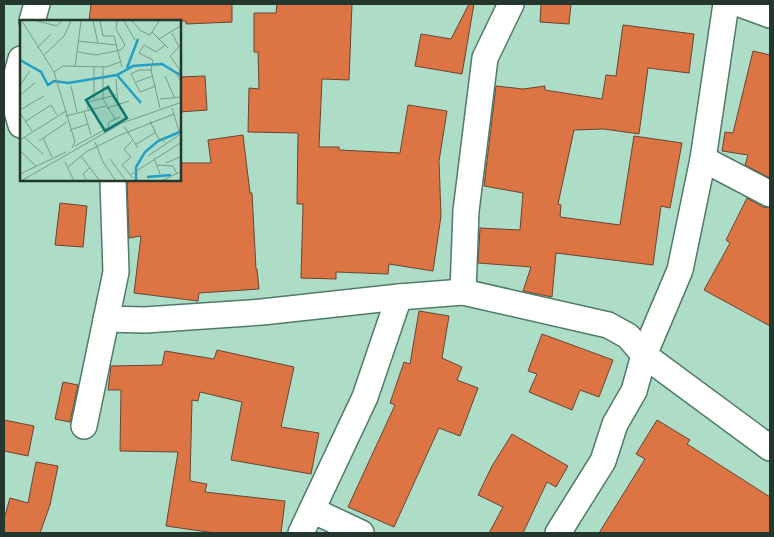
<svg xmlns="http://www.w3.org/2000/svg" width="774" height="537" font-family="'Work Sans',sans-serif">
	<style>
		.building { fill: #dc7444; stroke: #694433 }
		.lines { fill: none; stroke-linecap: round; stroke-linejoin: round }
		.street-casing { stroke: #4f7b67; stroke-width: 28 }
		.street { stroke: #fff; stroke-width: 25 }
		.inset-river { fill: none; stroke: #239fc5; stroke-width: 2.5 }
		.inset-road { fill: none; stroke: #769b89; stroke-width: 1 }
		.view { fill: #0f766e; fill-opacity: 0.15; stroke: #0f766e; stroke-width: 2.5 }
		.inset-edge { fill: none; stroke: #24372e; stroke-width: 2.5 }
	</style>
	<rect width="100%" height="100%" fill="#adddc6"/>
	<g class="building">
		<path d="M91 4H232V22L186 24V21H89Z"/>
		<path d="M277 4H352L349 80 322 79 319 147H339V150L400 153 408 105 447 111 439 161 441 216 433 271 389 264 388 274 336 272V279L301 278 303 204H297L298 133 248 132 249 88 259 89 258 52H254V13H276Z"/>
		<path d="M469 4H474L462 74 415 66 421 34 451 39Z"/>
		<path d="M541 4H571L569 24 540 22Z"/>
		<path d="M623 25 694 34 689 73 648 68 639 134 604 129 574 130 558 204 561 205 560 217 620 225 634 136 682 143 670 208 661 206 653 265 556 253 552 297 523 291 531 267 478 263 480 228 520 230 523 193 484 186 496 86 523 89 545 86V90L602 99 606 75 616 76Z"/>
		<path d="M753 51 770 55V178L745 165 748 155 722 151 725 132 733 133Z"/>
		<path d="M205 76 207 110 180 112V77Z"/>
		<path d="M243 135 250 193H252L256 269H257L259 289 199 293 198 301 134 293 141 236 129 238 127 180H180V163H211L208 140Z"/>
		<path d="M747 198 763 207 770 208V326L704 290 730 243 726 240Z"/>
		<path d="M60 203 87 206 83 247 55 245Z"/>
		<path d="M419 311 449 316 442 358 462 367 457 380 478 388 460 436 439 428 394 527 348 507 395 405 390 403 404 362 410 364Z"/>
		<path d="M542 334 613 360 599 397 580 390 572 410 529 392 537 374 528 371Z"/>
		<path d="M217 350 294 367 281 427 319 433 311 474 231 460 242 402 200 392 198 401 192 400 190 481 207 484 205 492 285 501 281 533H215L166 526 178 452 120 451 121 390H108L111 366 162 365 165 351 214 359Z"/>
		<path d="M63 382 78 385 70 422 55 419Z"/>
		<path d="M4 420 34 426 28 456 4 451Z"/>
		<path d="M657 420 690 440 687 444 770 497V533H599L645 459 636 454Z"/>
		<path d="M512 434 568 466 556 487 547 482 523 533H489L503 507 478 495 492 466Z"/>
		<path d="M36 462 58 466 50 505 40 533H4V519L10 498 28 503Z"/>
	</g>
	<g class="lines">
		<g class="street-casing">
			<g id="street">
				<path d="M740 4 770 15"/>
				<path d="M32 21 37 4"/>
				<path d="M21 59C13 86 12 97 21 125"/>
				<path d="M703 159 770 194"/>
				<path d="M463 292 466 211 485 58 511 4"/>
				<path d="M106 319 145 320 262 312 399 297 463 292 608 325 628 336 644 355 770 448"/>
				<path d="M84 426 116 272 113 180"/>
				<path d="M312 510 361 533"/>
				<path d="M301 533 365 397 399 297"/>
				<path d="M558 533 603 461 615 424 634 391 644 355 680 270 703 159 726 4"/>
			</g>
		</g>
		<use href="#street" class="street"/>
	</g>
	<g transform="translate(20 20)">
		<rect width="161" height="161" fill="#adddc6"/>
		<path class="inset-river" d="M0 40 21 52 28 65 34 61 48 63 97 55 113 46 125 45 142 44 160 55M107 48 118 19M97 55 121 83M127 157 151 155M116 161V147L125 132 138 121 162 111"/>
		<path class="inset-road" d="M2 1 34 52 55 122 52 128M17 1 37 6 41 1M73 1 78 23M80 1 83 16H94L102 47M104 1 115 20M112 1 121 11 130 15 139 1M132 12 148 28M152 13 159 27 150 36 160 50M139 19 162 5M58 21 96 25M17 28 31 14M58 32 76 35 101 30 105 25 96 9 97 1M23 36 44 16 51 1M55 47 61 1M74 47V79M83 47V79L95 99M161 49 157 55 162 63M131 50H119L111 54 120 72 136 66M34 52 43 46 86 47 100 42M145 56 154 77M96 59 98 86M116 62 133 56M0 65 10 51M51 66 57 92M0 75 15 63M140 79 162 77M87 88 109 81M140 88 131 50 133 40 119 33 124 25 136 32 145 25M152 88 162 121M0 90 24 76M64 91 71 115M68 91V82L96 75M0 93 12 111M46 96 86 86M6 101 31 85 37 95M130 101 138 118 145 122M104 106 118 128M50 110 68 104M4 117 23 134M23 118 32 137M0 120 46 91M19 121 47 102M112 121 104 129 111 137 102 145 113 158M75 122 83 142 96 161M115 125 136 112M55 126 88 108 89 102 100 97M0 131 16 146M61 136 80 161M128 136 159 115M134 138 140 154M90 139 106 161M45 142 54 161M146 143 162 136M137 145 153 146 157 154M48 147 66 132 100 115 154 94M0 154 46 132M110 155 162 122M1 161 102 103 162 82M67 161 63 154 70 147M141 161 162 151"/>
		<path class="view" d="M88 67 107 98 85 111 66 80Z"/>
		<rect width="161" height="161" class="inset-edge"/>
	</g>
	<rect width="774" height="537" fill="none" stroke="#24372e" stroke-width="10"/>
</svg>
